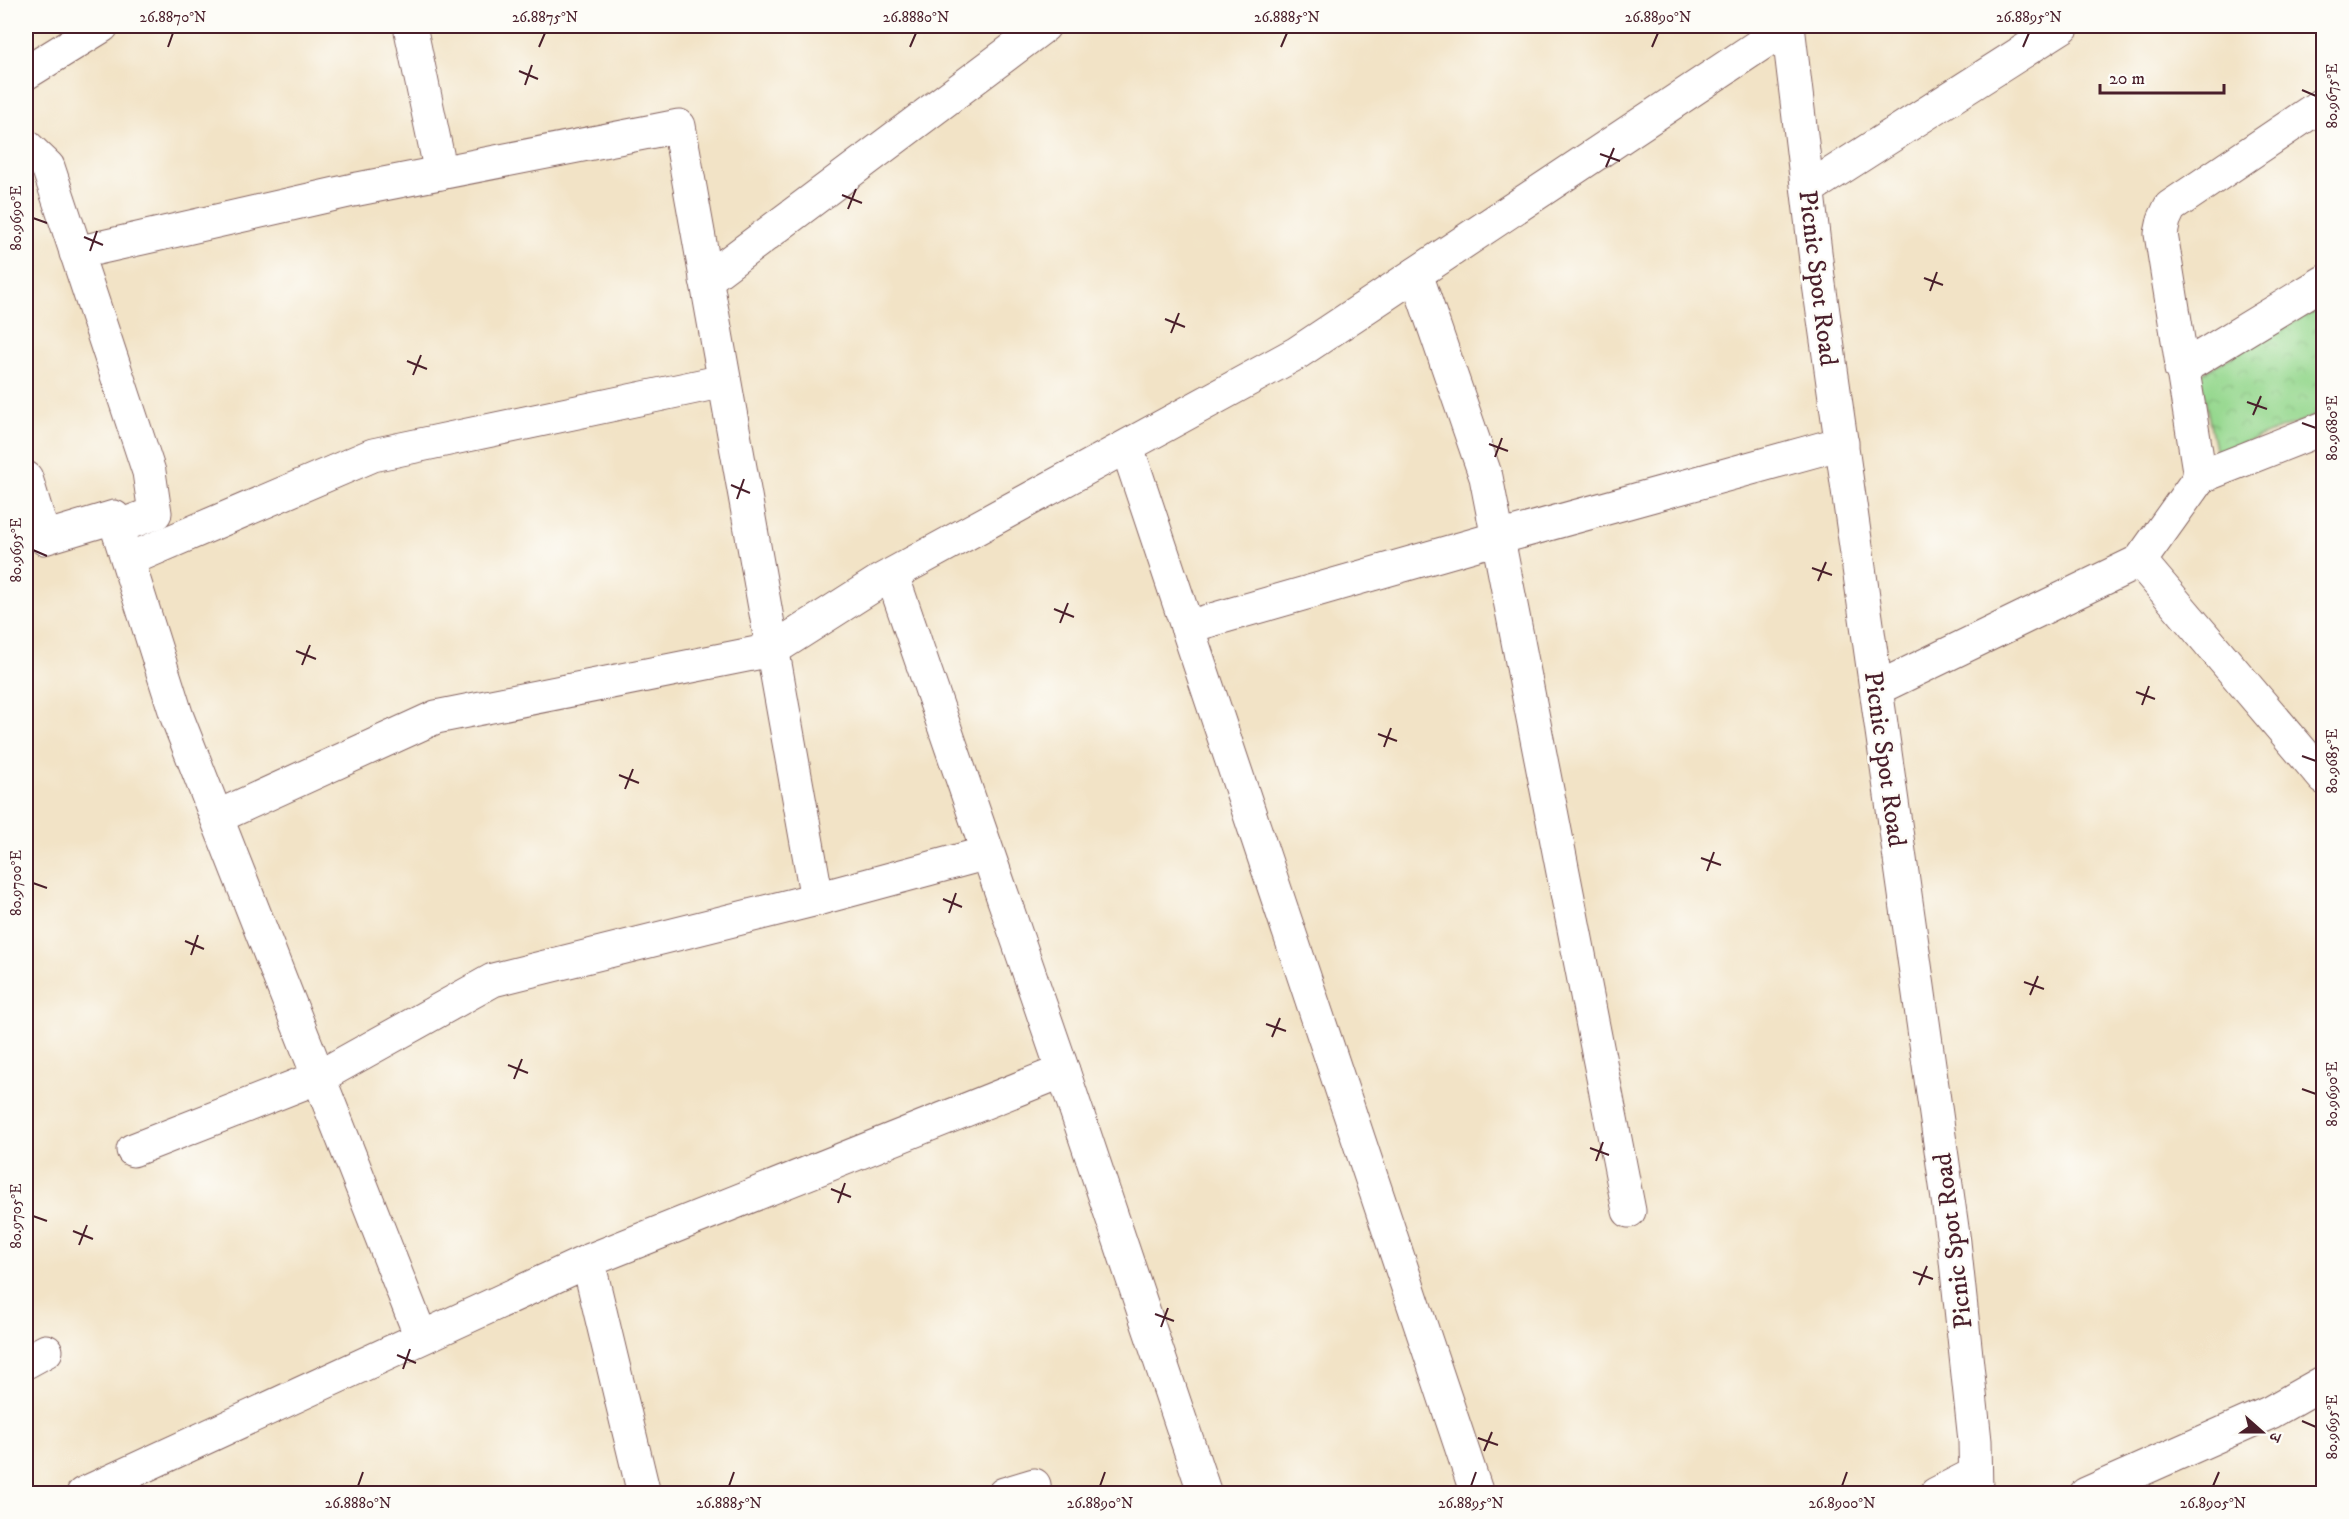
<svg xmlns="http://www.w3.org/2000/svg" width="2349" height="1519" font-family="'IM FELL DW Pica','Noto Serif Devanagari',serif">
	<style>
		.park { fill: url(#park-crowns); stroke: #707c5d; stroke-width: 1.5 }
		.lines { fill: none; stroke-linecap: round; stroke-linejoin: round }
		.minor-casing { stroke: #856461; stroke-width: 35 }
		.minor { stroke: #fff; stroke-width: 33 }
		.ticks { fill: none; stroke: #4a1f2b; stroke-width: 2 }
		.labels { text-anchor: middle; stroke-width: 5; stroke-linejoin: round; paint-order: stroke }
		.street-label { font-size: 26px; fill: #4a1f2b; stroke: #fdfcf7 }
		.neatline { fill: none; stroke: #4a1f2b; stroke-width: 2 }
		.ticks-label { font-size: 15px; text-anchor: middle; fill: #4a1f2b }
	</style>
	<defs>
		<pattern id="park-crowns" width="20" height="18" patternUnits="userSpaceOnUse" patternTransform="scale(1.5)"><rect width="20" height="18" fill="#96d88f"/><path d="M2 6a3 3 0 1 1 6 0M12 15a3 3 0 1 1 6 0" fill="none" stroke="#83b97c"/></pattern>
	</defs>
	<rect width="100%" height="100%" fill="#fdfcf7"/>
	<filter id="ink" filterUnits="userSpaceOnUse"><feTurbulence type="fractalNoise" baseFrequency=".0167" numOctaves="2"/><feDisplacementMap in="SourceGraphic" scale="12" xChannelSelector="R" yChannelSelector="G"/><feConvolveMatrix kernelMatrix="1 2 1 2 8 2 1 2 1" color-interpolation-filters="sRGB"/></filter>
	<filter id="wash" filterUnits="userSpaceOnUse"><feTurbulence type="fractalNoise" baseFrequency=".008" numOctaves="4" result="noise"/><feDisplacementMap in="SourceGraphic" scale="24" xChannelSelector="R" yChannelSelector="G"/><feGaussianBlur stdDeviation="1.35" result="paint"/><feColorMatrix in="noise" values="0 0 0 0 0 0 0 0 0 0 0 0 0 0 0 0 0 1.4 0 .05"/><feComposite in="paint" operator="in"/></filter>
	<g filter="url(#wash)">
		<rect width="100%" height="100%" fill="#f2e3c6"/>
		<path class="park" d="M2323 306V413L2216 453 2200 374Z"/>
	</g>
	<g filter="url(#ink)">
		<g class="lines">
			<g class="minor-casing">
				<g id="minor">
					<path d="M410 26 441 173"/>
					<path d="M1788 26 1818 277 1954 1242 1975 1441 1976 1494"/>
					<path d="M26 73 102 26"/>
					<path d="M26 146 48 167 149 472 155 513 117 527"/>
					<path d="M1808 189 2063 26"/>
					<path d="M76 253 353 190 679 126 817 899"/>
					<path d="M1416 274 1486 477 1629 1211"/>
					<path d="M706 280 1044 26"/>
					<path d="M2181 369 2324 282"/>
					<path d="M1127 447 1477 1494"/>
					<path d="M2200 477 2324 428"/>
					<path d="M26 478 44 538 114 517 177 717 421 1337"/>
					<path d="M128 560 373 455 724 381"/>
					<path d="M2140 561 2200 477 2161 234 2164 220 2170 207 2324 103"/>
					<path d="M892 575 1063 1071 1205 1494"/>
					<path d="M1187 627 1498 538 1842 443"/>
					<path d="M1876 689 2140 561 2324 778"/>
					<path d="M217 817 436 717 772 650 880 581 1297 353 1788 26"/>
					<path d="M133 1150 319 1077 493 980 817 899 987 853"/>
					<path d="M588 1261 644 1494"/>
					<path d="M26 1362 46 1351"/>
					<path d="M83 1494 588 1261 1063 1071"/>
					<path d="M1004 1494 1034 1485 1035 1494"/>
					<path d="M1936 1494 1975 1474"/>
					<path d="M2086 1494 2271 1412 2324 1382"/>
				</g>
			</g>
			<use href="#minor" class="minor"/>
		</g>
	</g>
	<path class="ticks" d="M168 47 173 33M539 47 545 33M910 47 916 33M1281 47 1287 33M1652 47 1658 33M2023 47 2029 33M519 71 538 79M525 85 532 65M2302 90 2316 96M1600 154 1620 161M1606 167 1614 148M842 195 862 203M848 209 856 189M33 218 47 223M84 237 103 245M90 251 97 231M1924 278 1943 285M1930 291 1937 272M1165 319 1185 327M1171 333 1179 313M407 361 427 369M413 375 421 355M2247 402 2267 409M2253 415 2261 396M2302 423 2316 428M1489 444 1508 451M1495 457 1502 438M731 485 750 493M737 499 744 479M33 550 47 556M1812 568 1832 575M1818 581 1826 562M1054 609 1074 617M1060 623 1068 603M296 651 316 659M302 665 310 645M2136 692 2155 699M2142 705 2149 686M1378 734 1397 741M1384 747 1391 728M2302 756 2316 761M619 775 639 783M625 789 633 769M1701 858 1721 865M1707 871 1714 852M33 883 47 888M943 899 962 907M949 913 956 893M185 941 204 949M191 955 198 935M2024 982 2044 989M2030 995 2038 976M1266 1024 1286 1031M1272 1037 1280 1018M508 1065 528 1073M514 1079 522 1059M2302 1089 2316 1094M1590 1148 1609 1155M1596 1161 1603 1142M831 1189 851 1197M838 1203 845 1183M33 1216 47 1221M73 1231 93 1239M79 1245 87 1225M1913 1272 1933 1279M1919 1285 1927 1266M1155 1314 1174 1321M1161 1327 1168 1308M397 1355 416 1363M403 1369 410 1349M2302 1421 2316 1427M1478 1438 1498 1445M1484 1451 1492 1432M358 1486 363 1472M729 1486 734 1472M1100 1486 1105 1472M1471 1486 1476 1472M1842 1486 1847 1472M2213 1486 2219 1472"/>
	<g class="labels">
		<g class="street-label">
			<text transform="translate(1819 278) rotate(83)" y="9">Picnic Spot Road</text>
			<text transform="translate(1886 759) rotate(82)" y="9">Picnic Spot Road</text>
			<text transform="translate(1952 1241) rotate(-97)" y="9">Picnic Spot Road</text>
		</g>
	</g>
	<rect width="2349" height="1519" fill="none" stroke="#fdfcf7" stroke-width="66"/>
	<g transform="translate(2262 1432) rotate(111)" stroke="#fdfcf7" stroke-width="4.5" paint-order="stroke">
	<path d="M0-4.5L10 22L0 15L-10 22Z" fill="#4a1f2b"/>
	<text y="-9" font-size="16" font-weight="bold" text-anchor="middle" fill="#4a1f2b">उ</text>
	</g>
	<path d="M2100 84v9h124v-9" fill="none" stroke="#4a1f2b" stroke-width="3"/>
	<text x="2109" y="84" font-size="18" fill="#4a1f2b" stroke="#fdfcf7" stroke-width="4.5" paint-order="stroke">20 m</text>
	<rect x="33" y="33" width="2283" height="1453" class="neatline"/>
	<g class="ticks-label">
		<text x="173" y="22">26.8870°N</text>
		<text x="545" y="22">26.8875°N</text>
		<text x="916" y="22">26.8880°N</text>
		<text x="1287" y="22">26.8885°N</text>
		<text x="1658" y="22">26.8890°N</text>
		<text x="2029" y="22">26.8895°N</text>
		<text transform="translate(2332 96) rotate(-90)" y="5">80.9675°E</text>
		<text transform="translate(16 218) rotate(-90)" y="5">80.9690°E</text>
		<text transform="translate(2332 428) rotate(-90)" y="5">80.9680°E</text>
		<text transform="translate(16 550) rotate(-90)" y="5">80.9695°E</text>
		<text transform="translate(2332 761) rotate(-90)" y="5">80.9685°E</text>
		<text transform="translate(16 883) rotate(-90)" y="5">80.9700°E</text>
		<text transform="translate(2332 1094) rotate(-90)" y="5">80.9690°E</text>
		<text transform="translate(16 1216) rotate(-90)" y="5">80.9705°E</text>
		<text transform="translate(2332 1427) rotate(-90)" y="5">80.9695°E</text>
		<text x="358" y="1508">26.8880°N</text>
		<text x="729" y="1508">26.8885°N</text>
		<text x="1100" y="1508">26.8890°N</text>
		<text x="1471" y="1508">26.8895°N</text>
		<text x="1842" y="1508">26.8900°N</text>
		<text x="2213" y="1508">26.8905°N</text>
	</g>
</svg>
